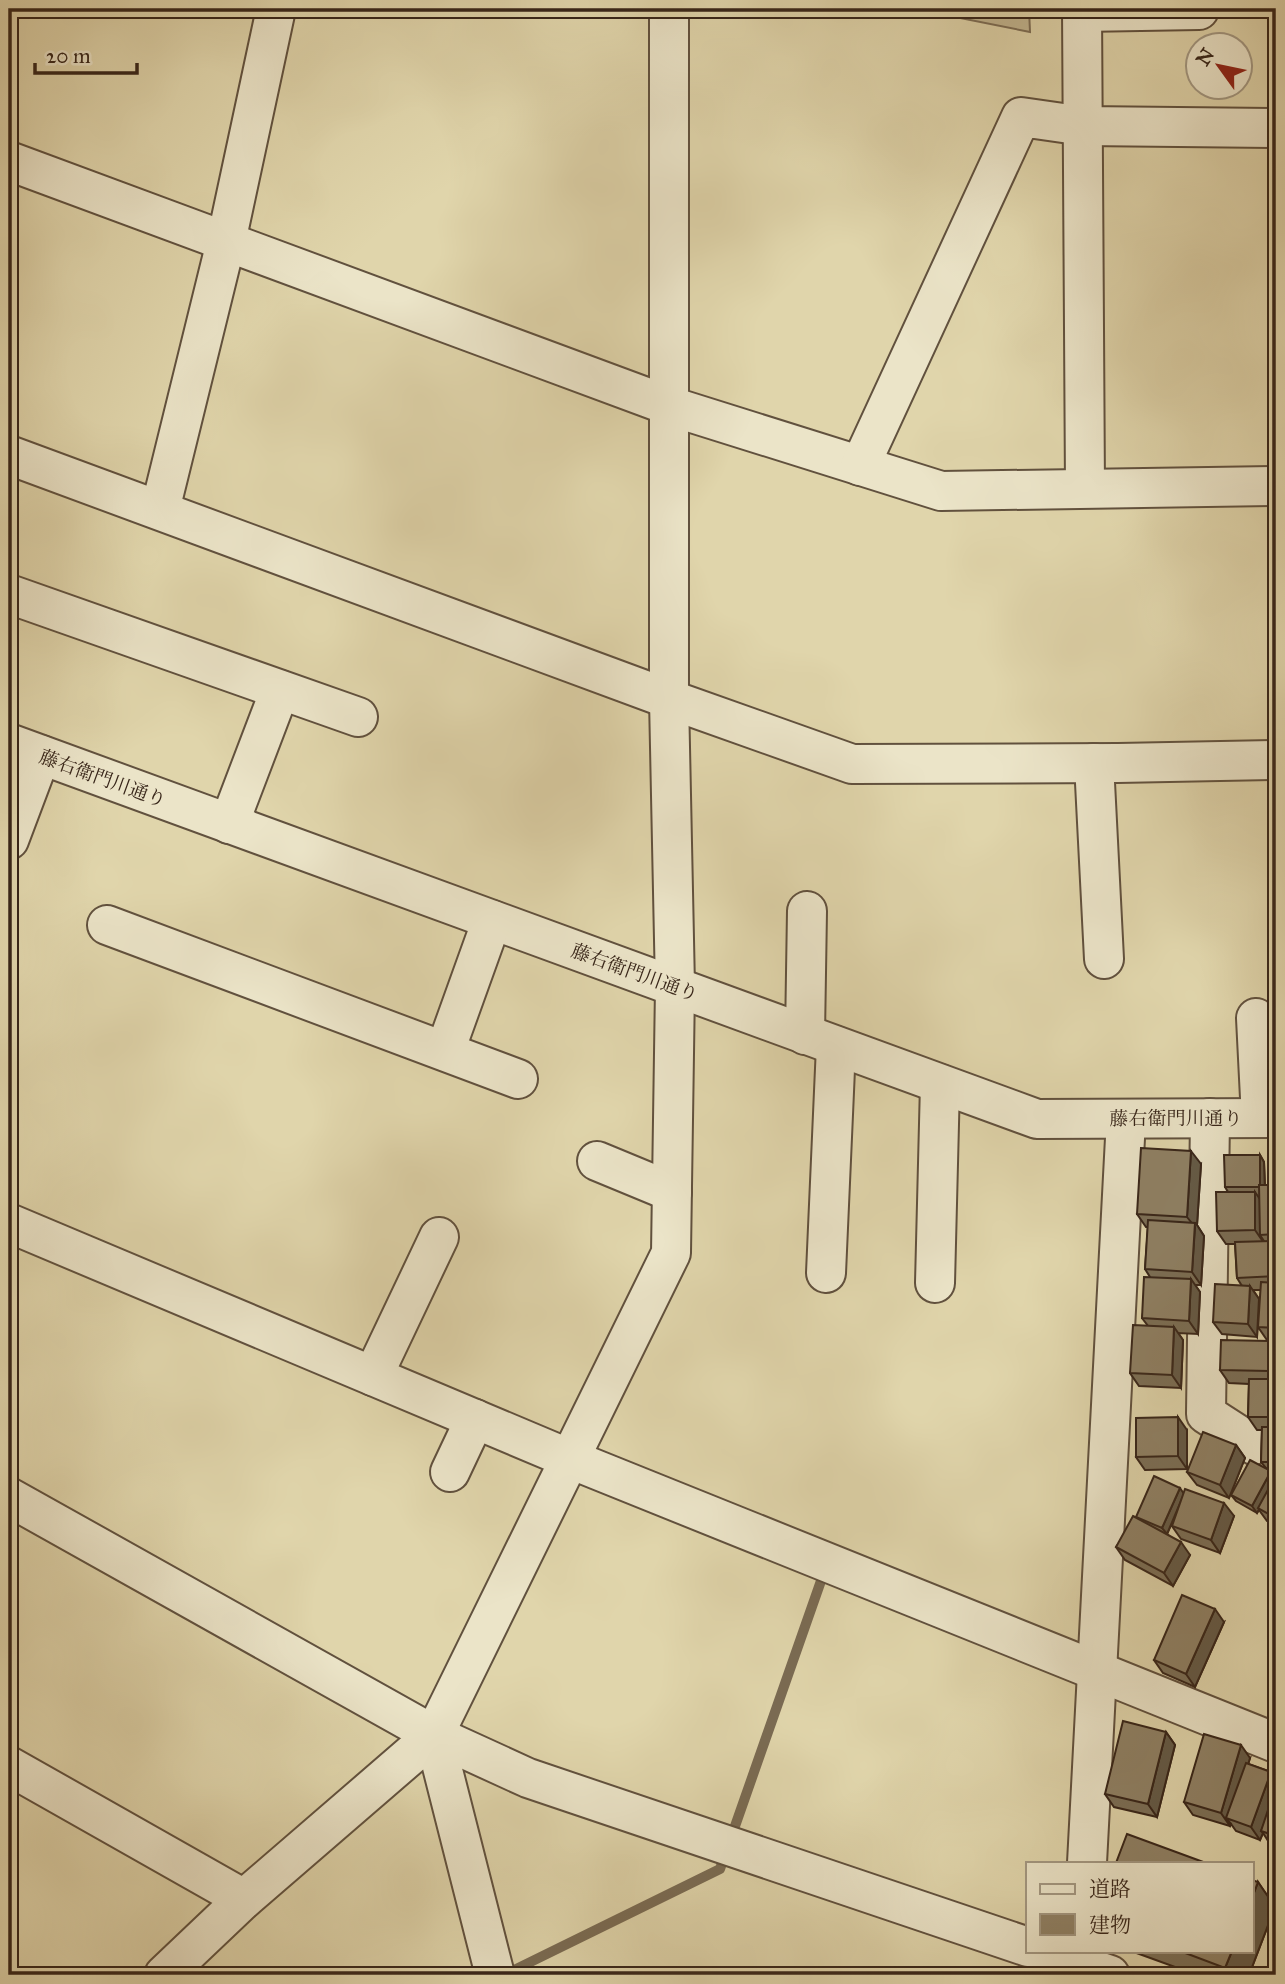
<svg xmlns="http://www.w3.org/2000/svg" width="1285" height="1984" font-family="'IM FELL Great Primer','Noto Serif JP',serif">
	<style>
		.green { fill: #c3b792; stroke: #7d6e56; stroke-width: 2 }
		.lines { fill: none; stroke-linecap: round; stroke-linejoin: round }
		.stream { stroke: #7a6b53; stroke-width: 10 }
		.minor-casing { stroke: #61513e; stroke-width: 42 }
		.minor { stroke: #ebe4c8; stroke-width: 38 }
		.wall { fill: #7b6f57; stroke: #372519; stroke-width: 2 }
		.shaded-wall { fill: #645a47; stroke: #372519; stroke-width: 2 }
		.building { fill: #8f8165; stroke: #372519; stroke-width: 2 }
		.labels { text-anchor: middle; stroke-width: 5; stroke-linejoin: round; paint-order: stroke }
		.street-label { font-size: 19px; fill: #372519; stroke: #ebe4c8 }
	</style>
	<rect width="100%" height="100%" fill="#e0d5ab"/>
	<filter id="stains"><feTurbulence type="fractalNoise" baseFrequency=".00286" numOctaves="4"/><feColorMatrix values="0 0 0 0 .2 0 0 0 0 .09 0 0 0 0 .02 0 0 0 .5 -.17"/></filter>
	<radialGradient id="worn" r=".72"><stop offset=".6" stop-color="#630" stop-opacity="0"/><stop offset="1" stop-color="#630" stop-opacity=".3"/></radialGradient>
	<path class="green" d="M915 9H1029L1030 32Z"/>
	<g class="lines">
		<path class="stream" d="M504 1975 720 1869 822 1578"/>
		<g class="minor-casing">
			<g id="minor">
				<path d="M1082 9 1085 488"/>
				<path d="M1082 12 1199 10"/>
				<path d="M9 161 670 406 941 491 1276 486"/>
				<path d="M9 455 669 699 852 764 1118 763 1276 760"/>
				<path d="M860 466 1021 117 1084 126 1276 128"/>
				<path d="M160 510 226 242 276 9"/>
				<path d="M9 594 358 717"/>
				<path d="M9 743 1037 1119 1276 1118"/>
				<path d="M1094 763 1104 959"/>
				<path d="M229 824 280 690"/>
				<path d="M9 840 41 755"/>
				<path d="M107 925 518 1079"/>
				<path d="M1256 1018 1261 1118"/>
				<path d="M805 1035 807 911"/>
				<path d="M445 1051 492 920"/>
				<path d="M1210 1118 1206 1414 1254 1445"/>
				<path d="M597 1161 672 1192"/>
				<path d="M9 1223 570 1459 1276 1743"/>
				<path d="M826 1273 836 1046"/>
				<path d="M935 1283 940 1084"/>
				<path d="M373 1376 439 1237"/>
				<path d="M450 1472 475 1419"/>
				<path d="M9 1497 434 1735 528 1778 1028 1947"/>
				<path d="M434 1735 671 1253 675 987 669 699V9"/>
				<path d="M9 1766 244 1899"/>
				<path d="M1087 1863 1126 1119"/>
				<path d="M1039 1951 1110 1975"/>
				<path d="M164 1975 244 1899 434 1735 495 1975"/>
			</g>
		</g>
		<use href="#minor" class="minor"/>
	</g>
	<g class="wall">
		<path d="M1260 1155 1264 1162 1265 1185H1276V1341L1267 1340 1258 1327 1261 1290H1253L1259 1299 1257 1337 1222 1334 1213 1322 1242 1286 1237 1278 1235 1244H1226L1217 1231 1228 1192 1225 1187Z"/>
		<path d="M1201 1164 1197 1225 1204 1236 1201 1285H1195L1200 1292 1198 1334 1178 1333 1183 1340 1181 1388 1139 1386 1130 1373 1148 1326 1142 1318 1150 1277 1145 1269 1148 1227H1146L1137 1214Z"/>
		<path d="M1269 1341 1276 1352V1469L1266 1468 1271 1471 1275 1477 1276 1475V1526L1267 1521 1259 1510 1257 1513 1236 1501 1231 1495 1266 1468 1261 1462 1262 1430H1257L1248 1417 1249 1384 1229 1383 1220 1370Z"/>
		<path d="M1187 1430V1469L1145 1470 1136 1457Z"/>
		<path d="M1236 1445 1245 1458 1229 1498 1197 1485 1187 1472Z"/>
		<path d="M1184 1493 1234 1516 1220 1553 1181 1539 1172 1526 1179 1507 1167 1534 1190 1555 1173 1586 1125 1560 1116 1547 1137 1518Z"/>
		<path d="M1224 1622 1195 1687 1163 1673 1154 1660Z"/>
		<path d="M1166 1732 1175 1745 1157 1817 1114 1807 1105 1794Z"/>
		<path d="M1250 1758 1248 1764 1271 1772 1276 1780V1846L1270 1844 1263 1833 1260 1840 1236 1831 1231 1824 1230 1826 1193 1815 1184 1802Z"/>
		<path d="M1258 1882 1275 1907 1249 1975H1197L1131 1951H1252Z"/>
	</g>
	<g class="shaded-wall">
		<path d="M1191 1151 1201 1164 1197 1225 1204 1236 1201 1285 1192 1272 1195 1227 1187 1217Z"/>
		<path d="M1260 1155 1264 1162 1265 1193 1260 1187Z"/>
		<path d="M1255 1192 1264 1205 1260 1235 1264 1241V1243L1255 1230Z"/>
		<path d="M1191 1279 1200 1292 1198 1334 1189 1321Z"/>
		<path d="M1250 1286 1259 1299 1257 1337 1248 1324Z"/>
		<path d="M1174 1327 1183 1340 1181 1388 1172 1375Z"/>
		<path d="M1269 1341 1276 1352V1382L1269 1371Z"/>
		<path d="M1178 1417 1187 1430V1469L1178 1456Z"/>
		<path d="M1236 1445 1245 1458 1229 1498 1220 1485Z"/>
		<path d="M1271 1471 1276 1478 1257 1513 1252 1506Z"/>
		<path d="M1180 1488 1184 1494 1167 1534 1162 1528Z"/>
		<path d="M1224 1503 1234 1516 1220 1553 1211 1540Z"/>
		<path d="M1181 1542 1190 1555 1173 1586 1164 1573Z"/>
		<path d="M1215 1609 1224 1622 1195 1687 1186 1674Z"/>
		<path d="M1166 1732 1175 1745 1157 1817 1148 1804Z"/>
		<path d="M1241 1745 1250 1758 1232 1820 1226 1818 1231 1824 1230 1826 1221 1813Z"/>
		<path d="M1271 1772 1276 1780V1796L1261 1831 1263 1833 1260 1840 1251 1827Z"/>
		<path d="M1258 1882 1275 1907 1249 1975H1231L1225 1968 1232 1951H1252V1898Z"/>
	</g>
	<g class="building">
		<path d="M1141 1148 1191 1151 1187 1217 1137 1214Z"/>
		<path d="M1224 1155H1260V1185L1259 1187H1225Z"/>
		<path d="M1259 1185H1276V1234L1260 1235Z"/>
		<path d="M1216 1192H1255V1230L1217 1231Z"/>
		<path d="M1148 1220 1195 1223 1192 1272 1145 1269Z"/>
		<path d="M1276 1241V1276L1237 1278 1235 1242Z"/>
		<path d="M1144 1277 1191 1279 1189 1321 1142 1318Z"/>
		<path d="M1261 1282 1276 1283V1328L1258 1327Z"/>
		<path d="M1215 1284 1250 1286 1248 1324 1213 1322Z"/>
		<path d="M1133 1325 1174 1327 1172 1375 1130 1373Z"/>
		<path d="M1221 1340 1269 1341V1371L1220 1370Z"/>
		<path d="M1249 1379H1276V1417H1248Z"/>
		<path d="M1178 1417V1456L1136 1457V1418Z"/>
		<path d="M1262 1427H1276V1462H1261Z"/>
		<path d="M1203 1432 1236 1445 1220 1485 1187 1472Z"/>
		<path d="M1250 1460 1271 1471 1252 1506 1231 1495Z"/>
		<path d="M1276 1475V1518L1258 1508Z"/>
		<path d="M1154 1476 1180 1488 1162 1528 1136 1517Z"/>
		<path d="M1185 1489 1224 1503 1211 1540 1172 1526Z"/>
		<path d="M1133 1516 1181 1542 1164 1573 1116 1547Z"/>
		<path d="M1182 1595 1215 1609 1186 1674 1154 1660Z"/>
		<path d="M1123 1721 1166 1732 1148 1804 1105 1794Z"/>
		<path d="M1204 1734 1241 1745 1221 1813 1184 1802Z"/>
		<path d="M1246 1763 1271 1772 1251 1827 1226 1818Z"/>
		<path d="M1276 1786V1836L1261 1831Z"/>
		<path d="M1127 1834 1206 1863H1116Z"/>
		<path d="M1252 1880 1258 1882 1252 1898Z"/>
		<path d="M1180 1951H1232L1225 1968Z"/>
	</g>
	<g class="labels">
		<g class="street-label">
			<text transform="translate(103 778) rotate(20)" y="7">藤右衛門川通り</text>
			<text transform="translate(635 972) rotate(20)" y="7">藤右衛門川通り</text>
			<text x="1176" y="1125">藤右衛門川通り</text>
		</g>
	</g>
	<rect width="1285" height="1984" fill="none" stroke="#e0d5ab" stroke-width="35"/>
	<rect x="10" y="10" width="1264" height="1963" fill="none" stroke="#372519" stroke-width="3.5"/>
	<rect x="18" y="18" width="1250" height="1949" fill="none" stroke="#372519" stroke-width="2"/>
	<rect x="1026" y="1862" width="228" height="91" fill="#ebe4c8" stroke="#a39882" stroke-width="2"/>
	<rect x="1040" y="1884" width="35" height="10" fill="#ebe4c8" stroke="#a39882" stroke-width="2"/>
	<text x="1089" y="1896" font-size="21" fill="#372519">道路</text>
	<rect x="1040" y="1914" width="35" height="21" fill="#8f8165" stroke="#a39882" stroke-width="2"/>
	<text x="1089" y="1932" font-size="21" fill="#372519">建物</text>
	<g transform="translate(1219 66) rotate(303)"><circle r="33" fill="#ebe4c8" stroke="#a39882" stroke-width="2"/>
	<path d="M0-5L12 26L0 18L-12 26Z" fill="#8f2418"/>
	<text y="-10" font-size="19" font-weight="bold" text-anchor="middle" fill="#372519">N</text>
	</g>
	<path d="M35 63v10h102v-10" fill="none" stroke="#372519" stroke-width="3.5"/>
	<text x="46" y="63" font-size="21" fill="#372519" stroke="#ebe4c8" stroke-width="5" paint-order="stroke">20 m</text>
	<rect width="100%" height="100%" filter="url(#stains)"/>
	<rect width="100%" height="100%" fill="url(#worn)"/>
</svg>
